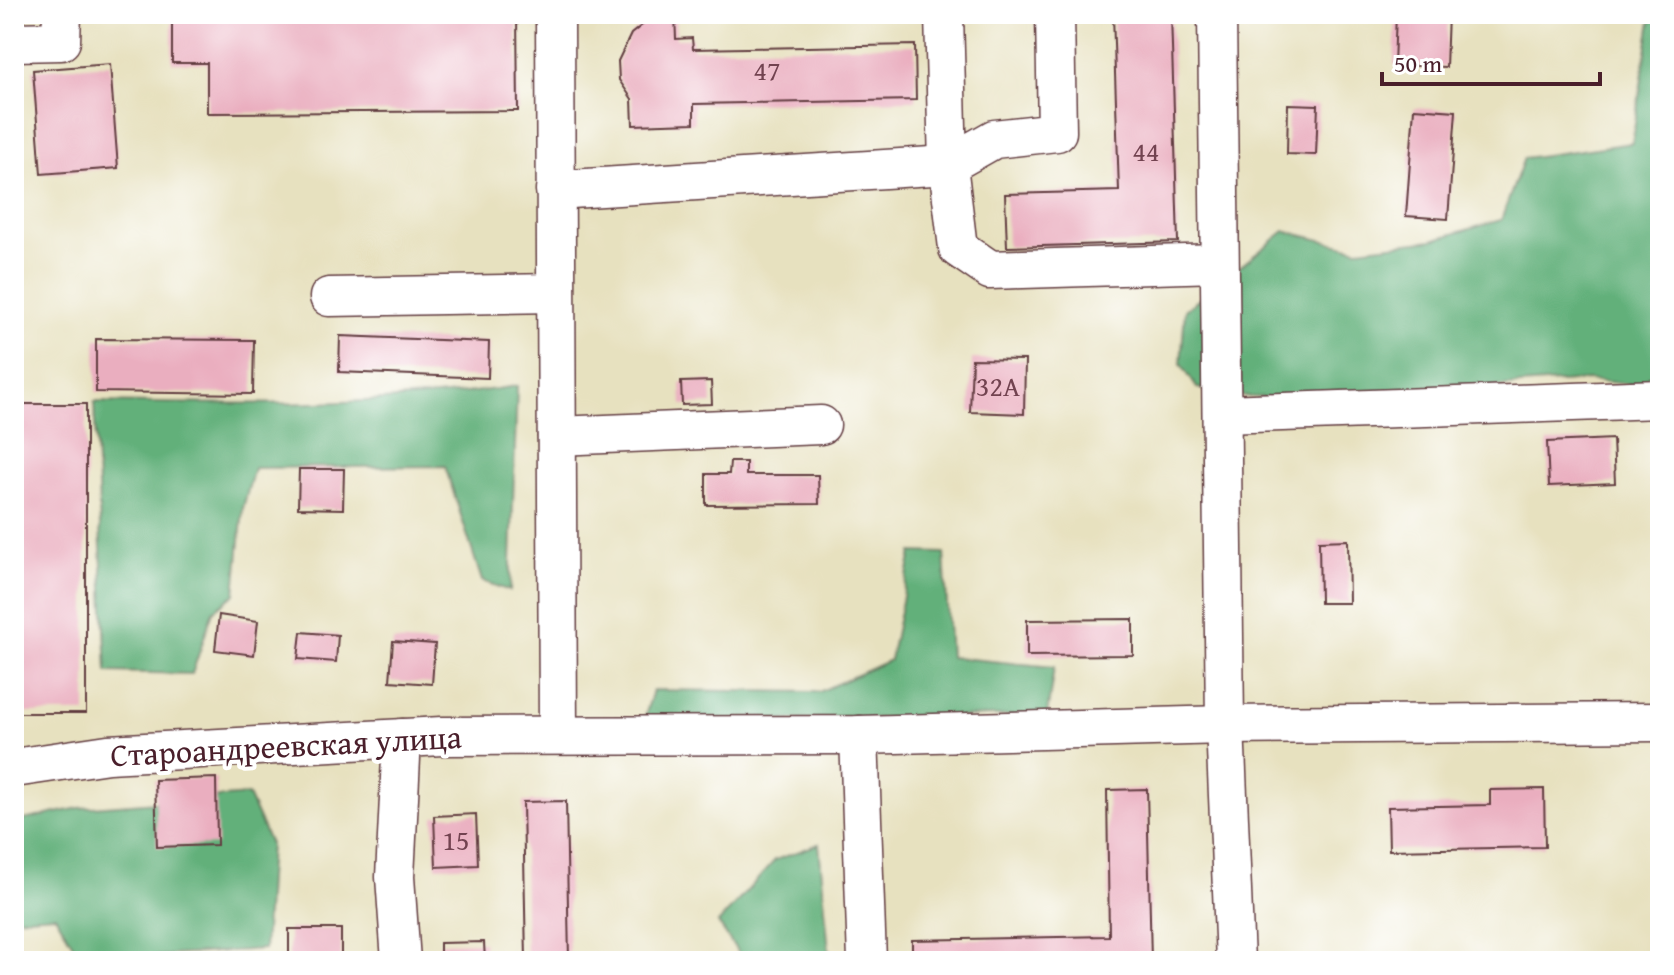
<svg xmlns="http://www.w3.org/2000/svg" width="1674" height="975" font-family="'Gentium Book Plus',serif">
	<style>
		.forest { fill: #62b07a; stroke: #566852; stroke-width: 2 }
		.building { fill: #eaaebf }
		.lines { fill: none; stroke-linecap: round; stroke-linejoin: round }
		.minor-casing { stroke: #623c41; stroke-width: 41 }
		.minor { stroke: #fff; stroke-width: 38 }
		.labels { text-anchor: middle; stroke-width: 8; stroke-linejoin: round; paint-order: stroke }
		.number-label { font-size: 28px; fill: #724350 }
		.street-label { font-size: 32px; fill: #4a1f2b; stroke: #fff }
	</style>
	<rect width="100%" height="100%" fill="#fff"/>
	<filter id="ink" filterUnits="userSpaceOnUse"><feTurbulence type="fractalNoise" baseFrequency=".0125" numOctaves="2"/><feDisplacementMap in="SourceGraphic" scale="16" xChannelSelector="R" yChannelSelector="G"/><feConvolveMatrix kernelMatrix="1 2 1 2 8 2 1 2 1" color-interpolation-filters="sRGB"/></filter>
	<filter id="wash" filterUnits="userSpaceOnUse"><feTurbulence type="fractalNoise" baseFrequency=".006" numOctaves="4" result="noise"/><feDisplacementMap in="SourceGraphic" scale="32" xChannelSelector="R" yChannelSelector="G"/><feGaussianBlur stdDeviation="1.8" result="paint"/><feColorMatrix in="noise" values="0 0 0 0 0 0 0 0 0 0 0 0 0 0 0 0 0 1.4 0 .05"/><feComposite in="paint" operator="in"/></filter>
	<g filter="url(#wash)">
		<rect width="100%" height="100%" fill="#e7e1bf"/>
		<g class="forest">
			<path d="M1652 14H1660V387L1588 380 1326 399 1251 397 1197 388 1181 364 1185 310 1285 231 1358 249 1432 240 1501 220 1524 158 1632 143Z"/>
			<path d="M517 386 510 591 482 581 445 466 254 468 243 508 235 594 213 611 192 674 107 672 94 402C236 404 377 408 517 386Z"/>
			<path d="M912 552 944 553 950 657 1054 667 1047 715 643 723 653 690 819 692 890 660Z"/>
			<path d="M248 795 270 844 264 949 83 961 55 915 14 918V822L79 808Z"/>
			<path d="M819 844 830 961H744L718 923 775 860Z"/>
		</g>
		<g id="blocks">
			<g class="building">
				<path d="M172 14H517L518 111 207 113V63H172Z"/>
				<path d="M656 14H675L676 39 692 38 693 49 915 45 916 100 694 104V123L633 125 632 99 619 80 618 61 631 34Z"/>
				<path d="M1113 14H1171L1178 242 1007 247 1005 194 1119 191Z"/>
				<path d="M1396 14H1448L1446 67 1394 65Z"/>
				<path d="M110 64 118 168 41 174 33 70Z"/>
				<path d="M1288 104 1318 105 1316 155 1287 154Z"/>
				<path d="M1414 108 1456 111 1448 219 1406 216Z"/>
				<path d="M340 336 489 342 488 378 339 372Z"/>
				<path d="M96 339 254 340 253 394 96 392Z"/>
				<path d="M972 359 1025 360 1024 414 970 412Z"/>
				<path d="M711 381 712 404 682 405 681 382Z"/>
				<rect x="14" y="404" width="72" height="309"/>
				<path d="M1613 439 1615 483 1549 486 1547 442Z"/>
				<path d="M730 462H746V475H818L819 504 706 505V474H729Z"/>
				<path d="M299 469H344L343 509 298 508Z"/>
				<path d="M1348 540 1349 603H1320L1319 541Z"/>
				<path d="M219 615 258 621 254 655 215 650Z"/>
				<path d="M1133 619V655L1027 656V620Z"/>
				<path d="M301 632 338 635 336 662 298 659Z"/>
				<path d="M393 641 435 644 432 684 390 681Z"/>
				<path d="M216 778 217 845 157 847 155 780Z"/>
				<path d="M1147 789 1151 961H912V940L1109 936 1107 790Z"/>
				<path d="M1544 789 1545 847 1389 850 1388 807 1490 805V790Z"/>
				<path d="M566 801 569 961H526L523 802Z"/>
				<path d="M476 814 478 865 436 867 434 816Z"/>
				<rect x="289" y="929" width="52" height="32"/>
				<path d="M484 942 485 961H440V943Z"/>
			</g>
		</g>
	</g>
	<g filter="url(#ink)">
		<use href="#blocks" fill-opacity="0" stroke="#623c41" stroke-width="2"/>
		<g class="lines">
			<g class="minor-casing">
				<g id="minor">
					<path d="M555 14 558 735"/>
					<path d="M944 14 948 165 994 139 1057 132 1055 14"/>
					<path d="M1217 14 1225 725 1235 961"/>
					<path d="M14 42 61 41 62 14"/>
					<path d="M555 190 948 165 958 248 990 270 1218 263"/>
					<path d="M329 297 555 293"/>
					<path d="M1223 414 1660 399"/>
					<path d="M557 436 821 425"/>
					<path d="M859 735 867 961"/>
					<path d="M14 768 108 754 442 736 859 735 1225 725 1660 722"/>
					<path d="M401 961 395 877 402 738"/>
				</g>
			</g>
			<use href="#minor" class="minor"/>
		</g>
	</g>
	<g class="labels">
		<g class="number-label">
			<text x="767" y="80">47</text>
			<text x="1146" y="161">44</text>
			<text x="998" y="396">32А</text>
			<text x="456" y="850">15</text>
		</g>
		<g class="street-label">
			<text transform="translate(286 746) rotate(-3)" y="11">Староандреевская улица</text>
		</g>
	</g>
	<rect width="1674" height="975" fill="none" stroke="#fff" stroke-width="48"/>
	<path d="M1382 72v12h218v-12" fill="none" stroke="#4a1f2b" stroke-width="4"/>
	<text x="1394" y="72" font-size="24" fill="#4a1f2b" stroke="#ffffff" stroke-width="6" paint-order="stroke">50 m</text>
</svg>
